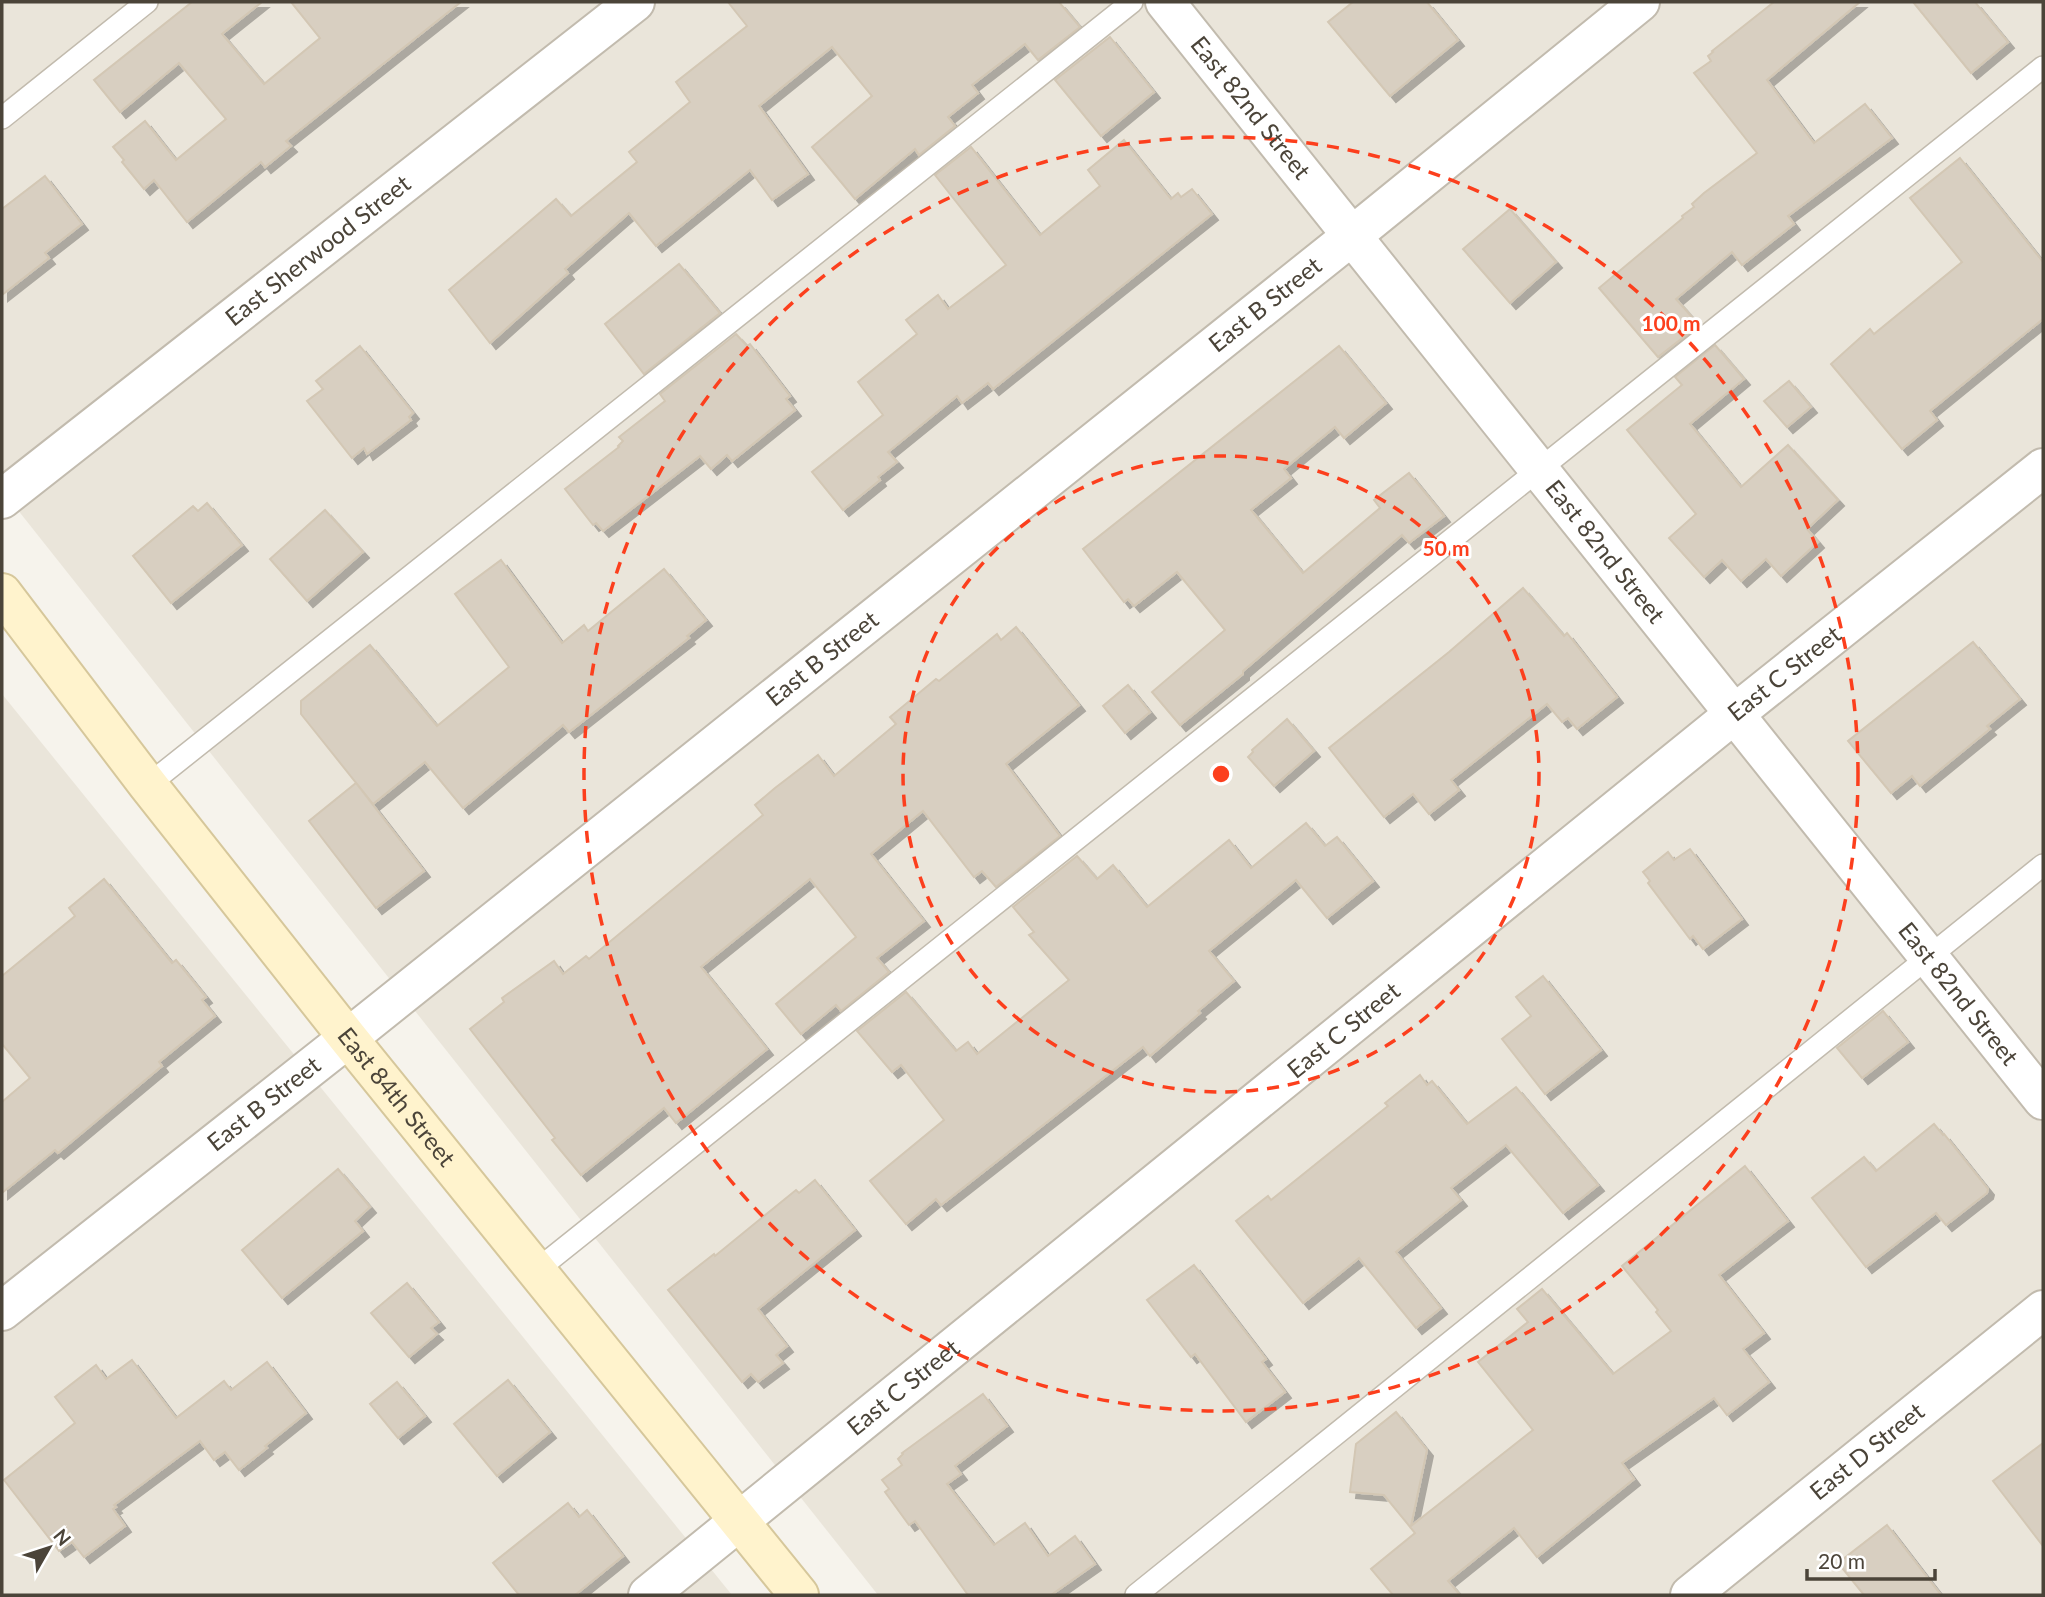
<svg xmlns="http://www.w3.org/2000/svg" width="2045" height="1597" font-family="Lato,sans-serif">
	<style>
		.residential { fill: #eae5da }
		.building { fill: #d8cfc1; stroke: #d3c7b4; stroke-width: 2; filter: url(#shadow) }
		.lines { fill: none; stroke-linecap: round; stroke-linejoin: round }
		.lane-casing { stroke: #c2bbae; stroke-width: 24 }
		.street-casing { stroke: #c2bbae; stroke-width: 42 }
		.secondary-casing { stroke: #d6c79b; stroke-width: 42 }
		.lane { stroke: #fff; stroke-width: 21 }
		.street { stroke: #fff; stroke-width: 38 }
		.secondary { stroke: #fff3cd; stroke-width: 38 }
		.ring { fill: none; stroke: #fc3f1d; stroke-width: 3.5; stroke-dasharray: 12 9 }
		.labels { text-anchor: middle; stroke-width: 6; stroke-linejoin: round; paint-order: stroke }
		.street-label { font-size: 24px; fill: #4b4439; stroke: #fff }
		.centre { fill: #fc3f1d; stroke: #fff; stroke-width: 3.5 }
		.ring-label { font-size: 21px; text-anchor: middle; font-weight: bold; fill: #fc3f1d; stroke: #fff; stroke-width: 6; stroke-linejoin: round; paint-order: stroke }
	</style>
	<defs>
		<filter id="shadow"><feDropShadow dx="6" dy="6" stdDeviation="0" flood-color="#0004"/></filter>
	</defs>
	<rect width="100%" height="100%" fill="#f6f3ec"/>
	<g class="residential">
		<path d="M2 2H2043V1595H878L2 490Z"/>
		<path d="M2 694 732 1595H2Z"/>
	</g>
	<g class="building">
		<path d="M192 2H262L222 34 264 84 320 38 291 2H461L286 141 291 146 265 167 261 162 187 222 154 180 144 189 122 162 124 160 113 147 145 121 176 160 226 119 179 63 120 112 94 80Z"/>
		<path d="M728 2H1059L1080 27 1038 60 1025 44 972 85 978 93 948 117 955 126 919 155 915 149 855 199 812 147 872 96 832 47 759 106 808 174 772 200 750 170 656 246 629 213 565 269 568 273 490 343 449 290 556 199 571 216 637 162 629 152 690 102 676 82 747 26Z"/>
		<path d="M1353 2H1427L1458 40 1390 96 1328 22Z"/>
		<path d="M1774 2H1860L1767 80 1814 143 1865 104 1892 138 1788 216 1794 224 1742 265 1732 252 1676 299 1699 325 1658 357 1599 288 1683 218 1682 216 1694 207 1692 204 1704 193 1757 153 1694 73 1711 61 1708 56 1713 52 1712 51Z"/>
		<path d="M1913 2H1975L2008 42 1971 73Z"/>
		<path d="M1110 37 1154 92 1101 136 1055 80Z"/>
		<path d="M1124 140 1171 199 1178 193 1181 197 1192 189 1212 214 993 389 988 383 962 403 957 396 888 452 897 462 878 477 880 480 843 510 812 472 883 415 858 382 917 334 906 320 938 295 948 309 1006 265 935 175 971 147 1040 235 1100 186 1088 170Z"/>
		<path d="M1960 158 2043 262V319L1930 411 1937 420 1902 449 1831 364 1870 329 1874 334 1962 262 1910 198Z"/>
		<path d="M45 176 82 224 45 253 49 258 2 295V209Z"/>
		<path d="M1510 209 1556 262 1510 303 1463 249Z"/>
		<path d="M679 264 720 313 644 374 605 324Z"/>
		<path d="M736 334 747 346 750 344 790 396 786 399 795 410 732 461 727 455 711 469 700 456 603 531 596 523 593 525 565 489 619 447 618 446 623 441 619 437 665 401 660 394Z"/>
		<path d="M1715 345 1744 379 1690 424 1741 487 1788 445 1838 500 1807 529 1818 542 1781 576 1766 559 1741 581 1722 560 1704 577 1669 538 1696 514 1627 430 1682 385 1675 377Z"/>
		<path d="M360 346 413 413 409 417 411 420 367 454 364 448 352 458 307 401 323 389 316 381Z"/>
		<path d="M1339 346 1386 403 1344 438 1335 427 1284 469 1291 478 1251 510 1303 573 1380 508 1374 500 1409 473 1444 516 1409 543 1402 535 1243 671V674L1180 725 1152 692 1225 630 1177 572 1134 606 1128 599 1124 602 1083 549Z"/>
		<path d="M1789 381 1811 407 1787 427 1764 401Z"/>
		<path d="M207 503 242 545 171 603 133 556 193 506 198 511Z"/>
		<path d="M325 510 363 552 307 601 270 559Z"/>
		<path d="M501 560 562 643 584 625 588 631 664 569 706 620 687 636 689 638 569 732 563 725 463 808 425 762 373 804 301 714V701L370 645 437 726 509 667 455 594Z"/>
		<path d="M1523 588 1564 636 1567 633 1617 697 1577 729 1568 718 1562 722 1547 704 1451 780 1459 790 1429 814 1413 794 1384 817 1329 748 1449 652Z"/>
		<path d="M1016 627 1079 705 1006 764 1060 836 996 887 982 871 974 877 923 811 871 854 924 921 877 958 889 972 841 1011 836 1005 801 1034 776 1004 856 937 810 879 701 967 767 1049 676 1123 664 1108 581 1175 552 1140 555 1138 470 1029 504 1002 502 998 554 961 563 974 586 956 589 959 763 815 755 805 775 788 818 755 834 776 896 724 890 717 936 679 939 681 997 634 1001 640Z"/>
		<path d="M1973 642 2020 699 1987 726 1990 729 1920 786 1912 776 1891 793 1848 741Z"/>
		<path d="M1128 685 1150 712 1125 733 1103 706Z"/>
		<path d="M1287 719 1314 751 1274 786 1248 757 1253 752 1252 750Z"/>
		<path d="M356 783 424 871 376 908 309 821Z"/>
		<path d="M1306 823 1325 846 1337 837 1373 881 1327 918 1296 880 1209 951 1234 981 1198 1011 1200 1013 1150 1056 1143 1047 941 1205 936 1199 906 1224 870 1181 944 1120 901 1065 892 1072 857 1031 906 992 956 1051 968 1042 977 1054 1069 980 1029 935 1034 932 1013 907 1077 856 1097 879 1113 865 1147 907 1229 840 1251 868Z"/>
		<path d="M1690 849 1742 919 1703 949 1693 936 1690 939 1648 883 1650 881 1643 872 1668 852 1674 860Z"/>
		<path d="M104 879 172 963 176 960 206 997 202 1000 215 1016 159 1062 162 1066 58 1153 55 1150 2 1193V1102L30 1078 2 1044V976L75 916 69 908Z"/>
		<path d="M1543 976 1601 1050 1545 1094 1502 1039 1531 1016 1516 997Z"/>
		<path d="M1883 1011 1908 1042 1862 1078 1837 1048Z"/>
		<path d="M1420 1075 1427 1085 1432 1081 1467 1124 1516 1087 1598 1185 1563 1213 1506 1145 1451 1188 1461 1200 1396 1252 1441 1308 1416 1328 1359 1258 1303 1303 1236 1221 1268 1196 1271 1200 1388 1106 1385 1103Z"/>
		<path d="M1934 1124 1943 1135 1944 1134 1988 1189 1987 1193 1946 1225 1936 1213 1866 1267 1812 1198 1864 1157 1876 1171Z"/>
		<path d="M1745 1166 1788 1221 1719 1275 1764 1333 1743 1349 1769 1382 1727 1415 1714 1398 1622 1463 1634 1479 1537 1557 1514 1528 1448 1581 1460 1595H1393L1371 1569 1415 1533 1384 1495 1350 1492 1356 1444 1396 1412 1427 1450 1411 1526 1533 1430 1478 1362 1528 1322 1517 1309 1542 1289 1613 1374 1671 1331 1656 1312 1658 1310 1622 1266Z"/>
		<path d="M338 1169 370 1207 355 1221 363 1231 282 1298 242 1250Z"/>
		<path d="M815 1180 855 1230 758 1309 787 1346 776 1355 783 1363 758 1382 751 1374 742 1382 668 1290 714 1254 715 1256 796 1190 799 1193Z"/>
		<path d="M1194 1265 1266 1359 1262 1362 1285 1392 1246 1422 1195 1354 1191 1357 1147 1300Z"/>
		<path d="M407 1283 439 1322 431 1328 437 1334 409 1357 371 1313Z"/>
		<path d="M132 1360 176 1418 224 1381 231 1390 267 1362 306 1413 265 1446 267 1448 239 1470 225 1452 214 1460 200 1441 114 1505 116 1507 113 1509 125 1526 84 1557 72 1542 59 1551 4 1480 75 1423 55 1397 96 1365 106 1379Z"/>
		<path d="M508 1380 550 1432 497 1476 454 1424Z"/>
		<path d="M397 1382 425 1416 398 1438 370 1404Z"/>
		<path d="M983 1394 1007 1426 955 1466 961 1474 947 1484 994 1545 1025 1523 1048 1556 1075 1536 1095 1564 1051 1595H968L915 1521 909 1525 885 1492 889 1489 882 1480 902 1465 898 1459 903 1454 902 1453Z"/>
		<path d="M2043 1443V1546L1993 1481Z"/>
		<path d="M568 1503 579 1517 587 1510 623 1556 575 1595H519L493 1563Z"/>
		<path d="M1887 1525 1927 1577 1941 1595H1864L1838 1563Z"/>
	</g>
	<g class="lines">
		<g class="lane-casing">
			<g id="lane">
				<path d="M2 118 147 2"/>
				<path d="M148 785 1132 2"/>
				<path d="M537 1270 2043 67"/>
				<path d="M1136 1595 2043 865"/>
			</g>
		</g>
		<g class="street-casing">
			<g id="street">
				<path id="s1" d="M1165 2C1459 367 1749 735 2043 1100"/>
				<path id="s2" d="M2 499 635 2"/>
				<path id="s3" d="M2 1311 348 1038 1353 235 1640 2"/>
				<path id="s4" d="M648 1595 1733 715 2043 468"/>
				<path id="s5" d="M1690 1595 2043 1310"/>
			</g>
		</g>
		<g class="secondary-casing">
			<g id="secondary">
				<path id="s6" d="M2 593 148 785 348 1038 799 1595"/>
			</g>
		</g>
		<use href="#lane" class="lane"/>
		<use href="#street" class="street"/>
		<use href="#secondary" class="secondary"/>
	</g>
	<g class="ring">
		<circle cx="1221" cy="774" r="318"/>
		<circle cx="1221" cy="774" r="637"/>
	</g>
	<g class="labels">
		<g class="street-label">
			<text dy="8" stroke="none"><textPath href="#s1" startOffset="136">East 82nd Street</textPath></text>
			<text dy="8" stroke="none"><textPath href="#s2" startOffset="402">East Sherwood Street</textPath></text>
			<text dy="8" stroke="none"><textPath href="#s3" startOffset="1615">East B Street</textPath></text>
			<text dy="8" stroke="none"><textPath href="#s1" startOffset="704">East 82nd Street</textPath></text>
			<text dy="8" stroke="none"><textPath href="#s3" startOffset="1048">East B Street</textPath></text>
			<text dy="8" stroke="none"><textPath href="#s4" startOffset="1463">East C Street</textPath></text>
			<text dy="8" stroke="none"><textPath href="#s1" startOffset="1270">East 82nd Street</textPath></text>
			<text dy="8" stroke="none"><textPath href="#s4" startOffset="896">East C Street</textPath></text>
			<text dy="8" stroke="none"><textPath href="#s6" startOffset="640">East 84th Street</textPath></text>
			<text dy="8" stroke="none"><textPath href="#s3" startOffset="334">East B Street</textPath></text>
			<text dy="8" stroke="none"><textPath href="#s4" startOffset="329">East C Street</textPath></text>
			<text dy="8" stroke="none"><textPath href="#s5" startOffset="228">East D Street</textPath></text>
		</g>
	</g>
	<circle cx="1221" cy="774" r="10" class="centre"/>
	<g class="ring-label">
		<text x="1671" y="331">100 m</text>
		<text x="1446" y="556">50 m</text>
	</g>
	<rect width="2045" height="1597" fill="none" stroke="#4b4439" stroke-width="7"/>
	<g transform="translate(49 1548) rotate(51)" stroke="#ffffff" stroke-width="5" paint-order="stroke">
	<path d="M0-5L12 26L0 18L-12 26Z" fill="#4b4439"/>
	<text y="-10" font-size="19" font-weight="bold" text-anchor="middle" fill="#4b4439">N</text>
	</g>
	<path d="M1807 1569v10h128v-10" fill="none" stroke="#4b4439" stroke-width="3.5"/>
	<text x="1818" y="1569" font-size="21" fill="#4b4439" stroke="#ffffff" stroke-width="5" paint-order="stroke">20 m</text>
</svg>
